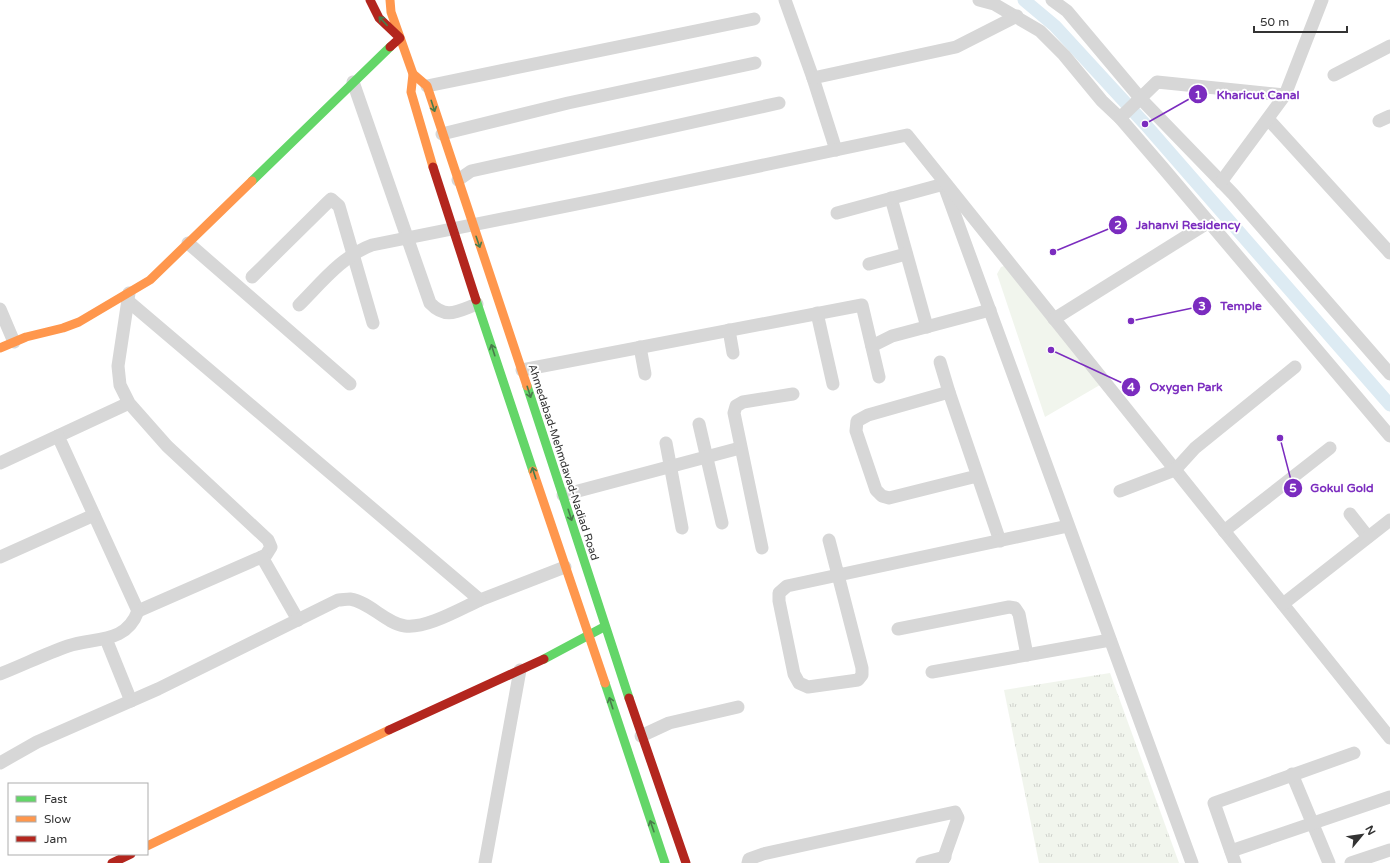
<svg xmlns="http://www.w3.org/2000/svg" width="1390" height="863" font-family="'Varela Round',sans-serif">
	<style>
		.grass { fill: url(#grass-tufts) }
		.green { fill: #f1f5ed }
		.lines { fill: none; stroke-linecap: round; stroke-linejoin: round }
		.canal { stroke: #ddebf3; stroke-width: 13 }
		.street { stroke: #d7d7d7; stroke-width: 13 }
		.fast { stroke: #63d668; stroke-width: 9 }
		.slow { stroke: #ff974d; stroke-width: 9 }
		.jam { stroke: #b3261e; stroke-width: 9 }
		.oneway { stroke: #497c4b }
		.labels { text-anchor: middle; stroke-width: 4; stroke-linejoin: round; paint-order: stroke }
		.street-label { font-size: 11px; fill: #333; stroke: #fff }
		.leader { fill: none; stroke: #7b2cbf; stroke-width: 1.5 }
		.callout-dot { fill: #7b2cbf; stroke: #fff; stroke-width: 1.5 }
		.mark-label { font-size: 12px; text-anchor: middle; font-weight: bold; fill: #fff }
		.callout-label { font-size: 12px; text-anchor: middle; font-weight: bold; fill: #7b2cbf; stroke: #fff; stroke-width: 4; stroke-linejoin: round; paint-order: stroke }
	</style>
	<defs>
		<pattern id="grass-tufts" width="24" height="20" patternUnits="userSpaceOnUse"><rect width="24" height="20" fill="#f1f5ed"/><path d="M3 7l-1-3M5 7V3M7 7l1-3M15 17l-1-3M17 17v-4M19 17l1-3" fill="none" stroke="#cfd2cc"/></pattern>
	</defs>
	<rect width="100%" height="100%" fill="#fff"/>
	<path class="grass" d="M1110 673 1179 863H1039L1004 690Z"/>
	<path class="green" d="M1010 264 1105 382 1045 417 997 274 1001 267Z"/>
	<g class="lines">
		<path class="canal" d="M1024 0 1055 26 1145 124 1390 405"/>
		<g class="street">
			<path d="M785 0 813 78 836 150"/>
			<path d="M979 0 994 4 1040 31 1064 55 1102 101 1120 118 1164 169 1390 436"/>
			<path d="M1052 0 1067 11 1141 99 1233 194 1390 374"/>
			<path d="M1334 75 1390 46"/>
			<path d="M813 78 956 47 1017 16"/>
			<path d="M353 82 430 303C446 320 458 311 477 304"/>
			<path d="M427 86 754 19"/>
			<path d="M1120 118 1157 82 1285 95"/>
			<path d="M1268 119 1390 253"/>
			<path d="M1379 121 1390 116"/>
			<path d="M442 134 568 103 755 63"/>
			<path d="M458 180 471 171 779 103"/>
			<path d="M1221 182 1285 95 1322 0"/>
			<path d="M945 188 1192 863"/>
			<path d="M891 198 927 327"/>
			<path d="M837 213 944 184"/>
			<path d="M188 243 350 384"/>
			<path d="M869 264 906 254"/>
			<path d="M252 277 328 202 331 199 339 206 373 323"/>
			<path d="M128 301 480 600 565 567"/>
			<path d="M299 305C321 283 342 256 372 245L602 199 907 135 1390 738"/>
			<path d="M0 309 14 342"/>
			<path d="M817 313 833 384"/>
			<path d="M1054 319 1209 222"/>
			<path d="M729 330 733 353"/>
			<path d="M872 346 892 336 990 310"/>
			<path d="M640 347 645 374"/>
			<path d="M940 362 949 392"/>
			<path d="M522 370 862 305 879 377"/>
			<path d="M129 403 58 436 138 611 266 555 271 547 268 540 167 446 129 403 120 385 118 366 129 293"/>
			<path d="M699 424 722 523"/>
			<path d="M666 443 682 528"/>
			<path d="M0 463 58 436"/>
			<path d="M977 476 889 498 882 496 876 490 856 431 857 421 868 415 949 392 1000 541"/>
			<path d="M1120 491 1175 470 1195 448 1295 367"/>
			<path d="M563 495 740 448"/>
			<path d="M1350 514 1368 537"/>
			<path d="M1224 531 1330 448"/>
			<path d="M829 540 862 668V675L858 680 808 687 799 683 794 674 779 601V593L787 586 1068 526"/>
			<path d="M762 548 734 413 736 406 743 402 793 394"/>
			<path d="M0 557 94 515"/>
			<path d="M262 557 298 620"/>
			<path d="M1283 604 1390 520"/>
			<path d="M898 629 1009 607 1015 608 1019 614 1027 655"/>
			<path d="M106 639 131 701"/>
			<path d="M932 672 1110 640"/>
			<path d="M0 674C23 665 45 654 68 646 95 637 126 644 138 611"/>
			<path d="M641 736 669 723 738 707"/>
			<path d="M0 763 37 742 158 689 338 600C342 600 346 599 350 599 370 602 385 623 405 626 426 629 460 609 480 600"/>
			<path d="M1292 774 1329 863"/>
			<path d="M1231 851 1390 797"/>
			<path d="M485 863 520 670"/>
			<path d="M748 863 749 859 763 854 955 812 958 818 942 863"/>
			<path d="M922 863 945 857"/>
			<path d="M1235 863 1214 803 1354 753"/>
			<path d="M1351 863 1390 850"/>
		</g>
		<g class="fast">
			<path d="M252 181 390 47"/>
			<path d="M476 300 533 471"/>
			<path d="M527 386 629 698"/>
			<path d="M544 659 602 628"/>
			<path d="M605 683 665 863"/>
		</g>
		<g class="slow">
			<path d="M390 0 391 12 413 74 411 92 433 167"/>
			<path d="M413 74 427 86 527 386"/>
			<path d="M0 348 26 337 63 328 79 322 150 280 252 181"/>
			<path d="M533 471 605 683"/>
			<path d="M147 846 389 730"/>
		</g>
		<g class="jam">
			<path d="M370 0 379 18 400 38 390 47"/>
			<path d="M433 167 476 300"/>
			<path d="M629 698 686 863"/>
			<path d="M389 730 544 659"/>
			<path d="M112 863 131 854"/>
		</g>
	</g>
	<defs><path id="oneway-shaft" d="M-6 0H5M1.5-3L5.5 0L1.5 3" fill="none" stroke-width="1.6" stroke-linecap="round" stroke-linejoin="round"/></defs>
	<g class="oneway">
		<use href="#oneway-shaft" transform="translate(383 21) rotate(-133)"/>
		<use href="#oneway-shaft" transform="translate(433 106) rotate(72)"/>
		<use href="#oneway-shaft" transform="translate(478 242) rotate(71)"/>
		<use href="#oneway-shaft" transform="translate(493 350) rotate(-108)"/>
		<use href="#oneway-shaft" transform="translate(529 392) rotate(72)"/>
		<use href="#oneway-shaft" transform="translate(534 473) rotate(-108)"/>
		<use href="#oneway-shaft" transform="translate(570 515) rotate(72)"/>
		<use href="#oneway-shaft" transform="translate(611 703) rotate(-108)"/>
		<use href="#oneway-shaft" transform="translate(652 826) rotate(-109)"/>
	</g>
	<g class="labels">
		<g class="street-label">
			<text transform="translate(564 462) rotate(72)" y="4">Ahmedabad-Mehmdavad-Nadiad Road</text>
		</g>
	</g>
	<path class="leader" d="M1145 124L1198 94M1053 252L1118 225M1131 321L1202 306M1051 350L1131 387M1280 438L1293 488"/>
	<g class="callout-dot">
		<circle cx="1145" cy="124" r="4"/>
		<circle cx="1053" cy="252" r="4"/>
		<circle cx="1131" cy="321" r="4"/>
		<circle cx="1051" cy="350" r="4"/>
		<circle cx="1280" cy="438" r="4"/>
		<circle cx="1198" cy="94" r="10"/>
		<circle cx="1118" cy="225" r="10"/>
		<circle cx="1202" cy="306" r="10"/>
		<circle cx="1131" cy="387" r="10"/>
		<circle cx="1293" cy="488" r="10"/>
	</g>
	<g class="mark-label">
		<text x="1198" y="99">1</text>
		<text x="1118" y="229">2</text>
		<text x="1202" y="310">3</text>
		<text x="1131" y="391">4</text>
		<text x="1293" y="492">5</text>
	</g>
	<g class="callout-label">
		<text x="1258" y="99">Kharicut Canal</text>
		<text x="1188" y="229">Jahanvi Residency</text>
		<text x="1241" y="310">Temple</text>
		<text x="1186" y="391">Oxygen Park</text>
		<text x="1342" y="492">Gokul Gold</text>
	</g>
	<rect x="8" y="783" width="140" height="72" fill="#ffffff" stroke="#adadad"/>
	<rect x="16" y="796" width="20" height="6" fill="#63d668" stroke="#adadad"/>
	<text x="44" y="803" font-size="12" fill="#333333">Fast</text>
	<rect x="16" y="816" width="20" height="6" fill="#ff974d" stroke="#adadad"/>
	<text x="44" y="823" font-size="12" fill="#333333">Slow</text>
	<rect x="16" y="836" width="20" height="6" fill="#b3261e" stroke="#adadad"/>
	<text x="44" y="843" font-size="12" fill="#333333">Jam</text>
	<g transform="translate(1362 835) rotate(61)" stroke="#ffffff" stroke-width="3" paint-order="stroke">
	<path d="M0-3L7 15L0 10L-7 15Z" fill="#333333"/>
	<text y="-6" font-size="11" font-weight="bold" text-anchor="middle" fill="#333333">N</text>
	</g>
	<path d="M1254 26v6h93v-6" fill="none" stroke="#333333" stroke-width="2"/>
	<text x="1260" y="26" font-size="12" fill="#333333" stroke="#ffffff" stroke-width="3" paint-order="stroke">50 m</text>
</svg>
